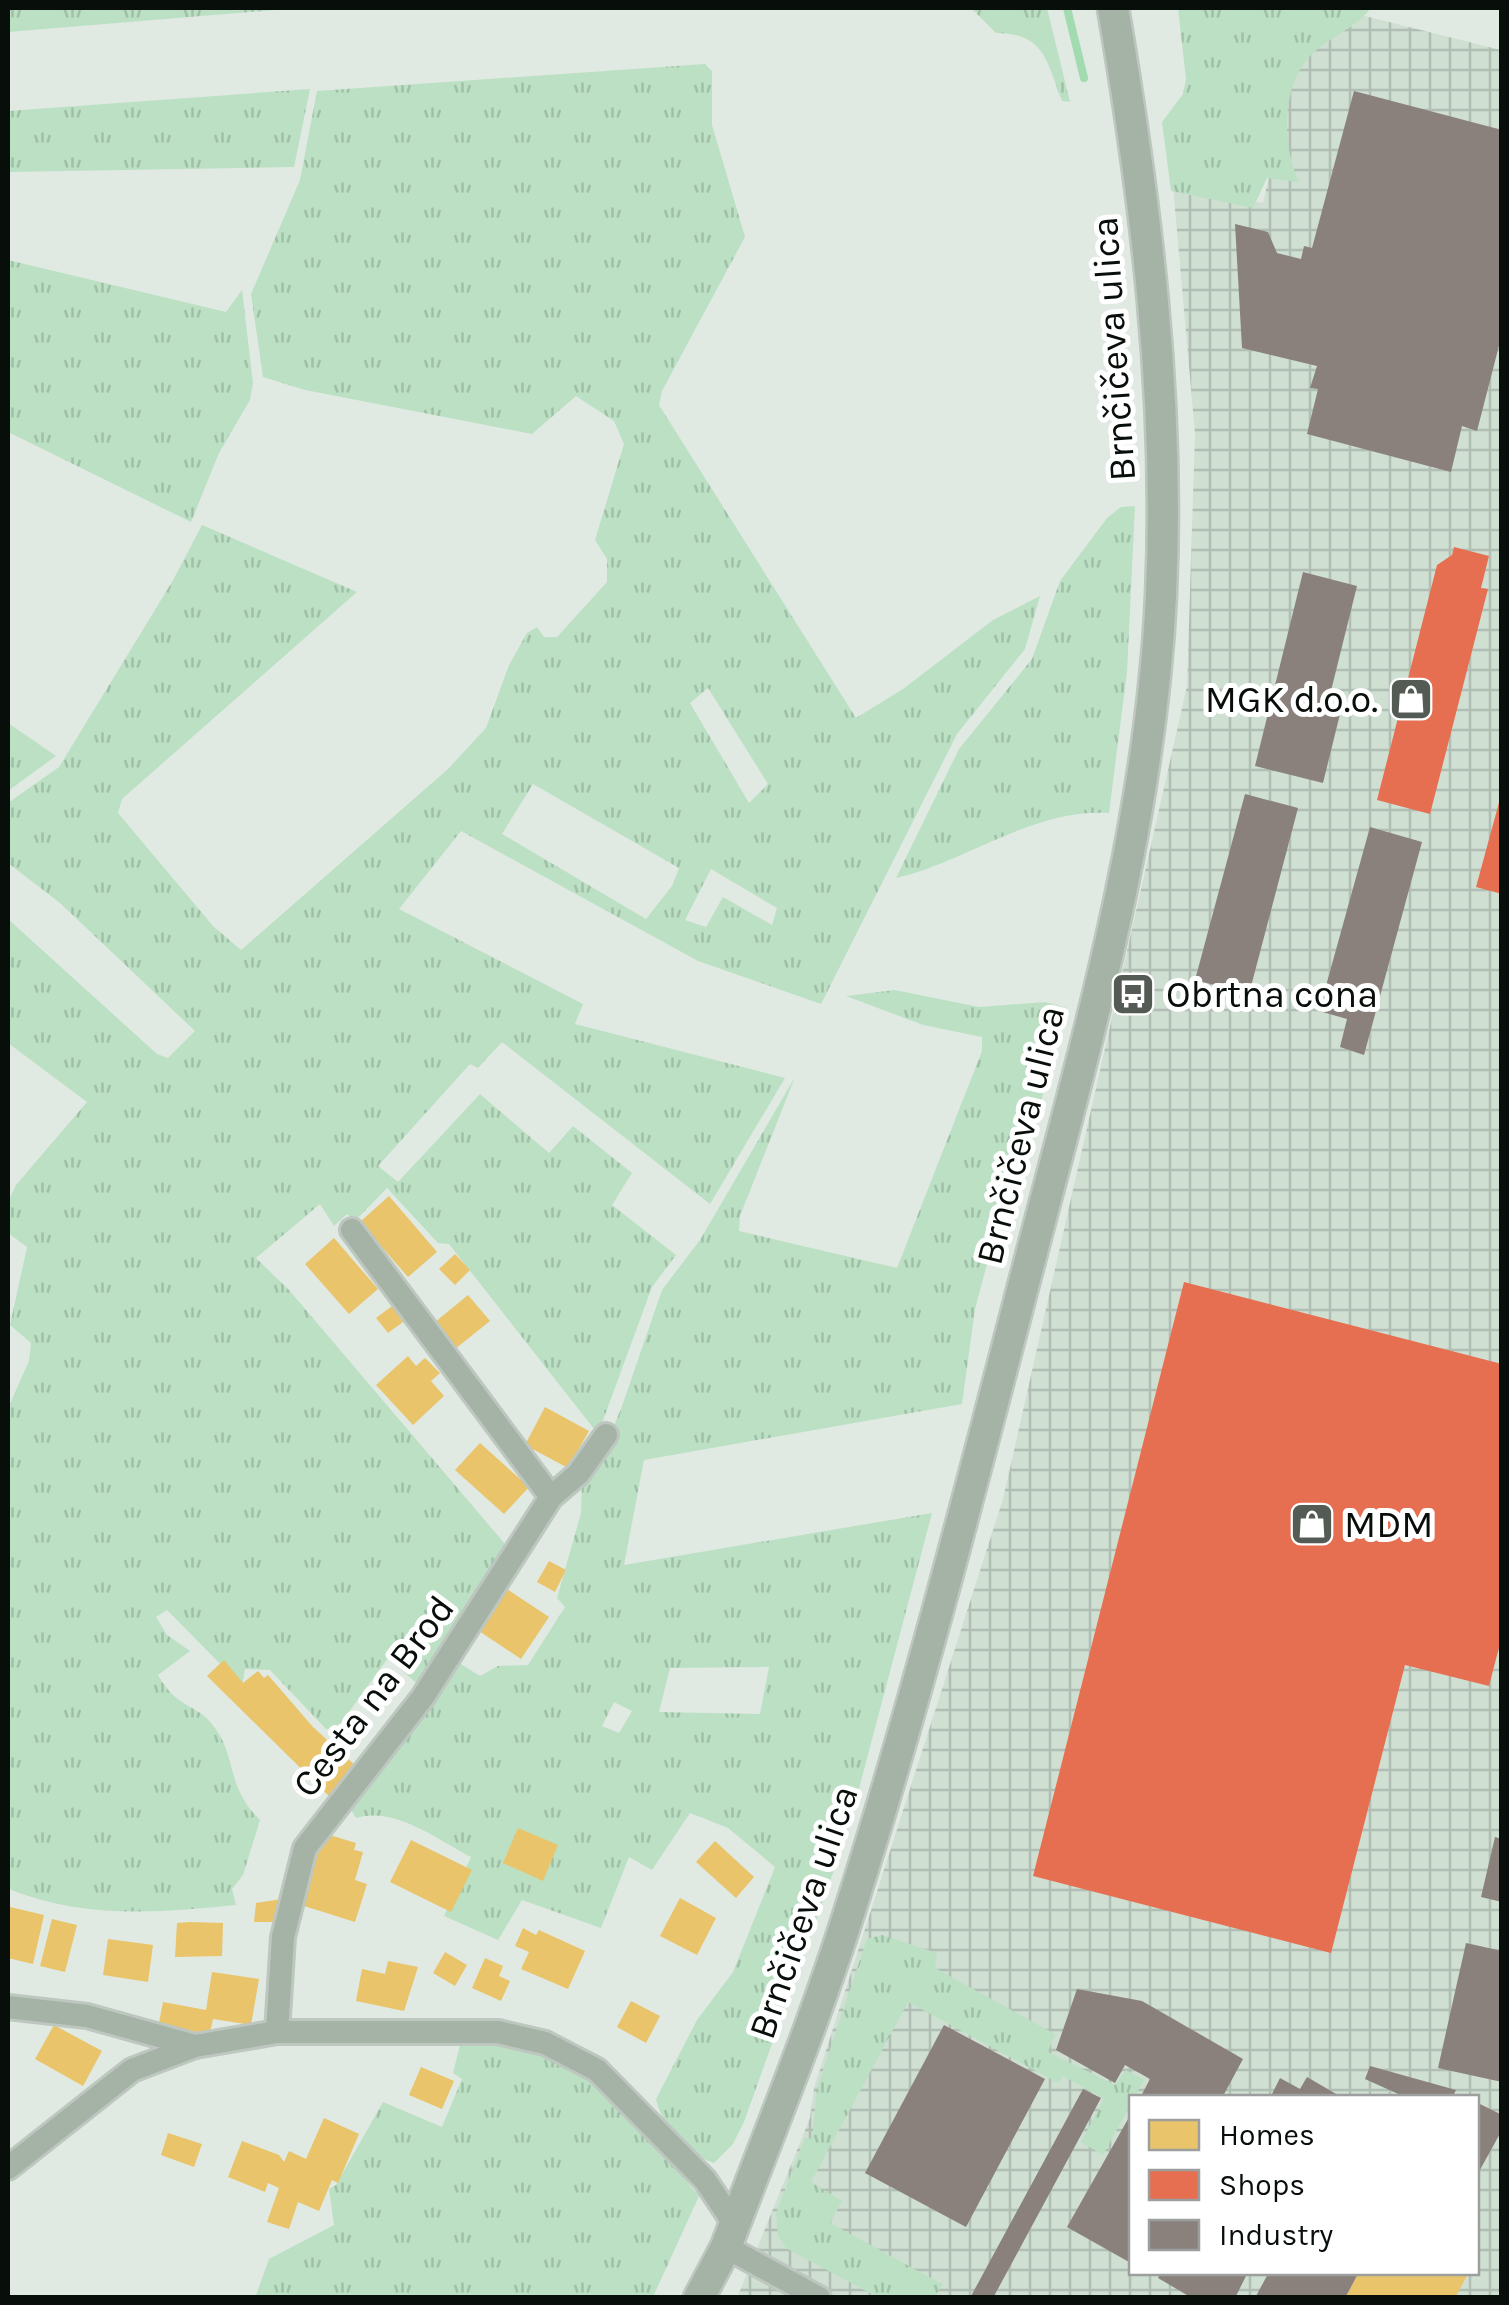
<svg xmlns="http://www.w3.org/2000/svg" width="1509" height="2305" font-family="Karla,sans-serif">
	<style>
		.industrial { fill: url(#industrial-grid); fill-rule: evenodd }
		.grass { fill: url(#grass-tufts); fill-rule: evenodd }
		.homes { fill: #e9c46a }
		.shops { fill: #e76f51 }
		.industry { fill: #8a817c }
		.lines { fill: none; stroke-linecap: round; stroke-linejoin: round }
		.stream { stroke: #a1dbaf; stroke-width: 8 }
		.minor-casing { stroke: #bec6c0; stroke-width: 28 }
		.tertiary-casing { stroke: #bec6c0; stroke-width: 35 }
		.minor { stroke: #a4b3a6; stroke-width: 22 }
		.tertiary { stroke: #a4b3a6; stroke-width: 30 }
		.labels { text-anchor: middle; stroke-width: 10; stroke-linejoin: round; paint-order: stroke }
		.street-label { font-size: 38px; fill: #080e09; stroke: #fff }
		.poi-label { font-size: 38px; fill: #080e09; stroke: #fff; text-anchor: start }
	</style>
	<defs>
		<pattern id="industrial-grid" width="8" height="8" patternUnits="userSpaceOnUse" patternTransform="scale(2.5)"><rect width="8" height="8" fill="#cfdfd2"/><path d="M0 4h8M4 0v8" fill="none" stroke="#b0beb3"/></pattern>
		<pattern id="grass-tufts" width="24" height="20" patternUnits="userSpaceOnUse" patternTransform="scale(2.5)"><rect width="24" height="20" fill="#bce0c4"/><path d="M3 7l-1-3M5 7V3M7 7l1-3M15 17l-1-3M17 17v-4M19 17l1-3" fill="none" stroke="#a0bfa7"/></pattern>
	</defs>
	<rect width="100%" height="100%" fill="#e0eae2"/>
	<path class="industrial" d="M1306 8H1333L1501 50V2297L737 2298 810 2118 814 2088 1003 1499 1187 686 1195 434 1173 186 1263 203ZM1132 2098H1476V2272H1132Z"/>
	<g class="grass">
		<path d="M8 8H299L8 32Z"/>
		<path d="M971 8H1047L1070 102 1062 101C1046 60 1045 34 996 33Z"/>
		<path d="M1178 8H1371C1355 29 1329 37 1310 56 1281 87 1282 147 1299 182L1267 178 1253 208 1171 191 1162 122 1183 94 1186 79Z"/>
		<path d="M705 64 712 71V125L745 237 662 391 659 405 856 718 903 689 993 620 1040 596 1025 649 957 734 821 1004 698 961 461 831 399 909 583 1004 575 1024 785 1078 710 1204 502 1042 478 1068 470 1064 378 1166 398 1182 480 1094 549 1153 573 1126 632 1173 612 1205 676 1255 652 1287 598 1434 449 1244 438 1243 387 1188 355 1221 347 1214 334 1226 320 1204 256 1258 289 1290 511 1551 423 1689 388 1658 336 1730 326 1729 270 1670 245 1669 242 1686 167 1610 156 1617 167 1635 190 1651 158 1675C178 1711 197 1702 215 1728 237 1758 226 1787 260 1820L243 1875 232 1889 236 1905C157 1913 84 1919 9 1889L8 1871V1408L29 1361 31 1343 10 1325 27 1247 8 1233V1202L16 1185 87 1102 8 1043V919L157 1054 168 1058 195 1031 60 903 8 863V803L59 767 172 582 202 525 357 592 122 799 118 813 213 926 241 950 448 769 486 728 509 665 527 633 537 627 544 637H557L607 582V559L595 540 624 444 614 421 576 396 532 434 305 390 263 377 251 294 300 180 317 91ZM708 688 768 784 749 803 690 703ZM533 784 679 868 672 886 646 919 502 834ZM711 869 777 908 772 925 723 897 706 927 685 920Z"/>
		<path d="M310 89 294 167 8 172V111Z"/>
		<path d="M8 260 226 312 242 290 253 383 250 400 219 453 191 522 8 432Z"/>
		<path d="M1135 506 1127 672 1109 813C1033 808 967 862 896 878L959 749 1032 659 1060 581 1107 518 1121 507Z"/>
		<path d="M8 723 56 756 8 791Z"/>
		<path d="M895 990 979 1007 1045 1002 1067 1008 1018 1184 999 1219 975 1309 962 1404 644 1460 624 1565 932 1513 847 1834 744 2122 733 2144 714 2163C685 2153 663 2128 656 2099L697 2020 733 1972 775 1867 728 1828 690 1813 652 1870 629 1857 601 1928 522 1900 498 1940 444 1916 471 1857C438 1840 395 1806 356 1818L347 1803 456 1661 480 1676 498 1666 528 1665 565 1607 557 1598 581 1513 582 1479 607 1442 621 1409 662 1290 700 1240 795 1077 740 1216 739 1231 897 1268 982 1051V1037L923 1025 846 996ZM769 1667 760 1714 659 1712 670 1668ZM614 1702 632 1711 619 1733 602 1726Z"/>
		<path d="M882 1935 937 1953 935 1968 1055 2034 1048 2052 1115 2085 1126 2070 1144 2080 1103 2155 1081 2142 1104 2099 1063 2076 1058 2083 908 2002 811 2182 842 2201 830 2223 942 2284 935 2297H877L786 2248 778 2236 776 2213 805 2137 812 2139 817 2088 867 1939Z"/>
		<path d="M461 2041C578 2040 630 2112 699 2196L653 2297 255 2298 269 2259 334 2225 329 2189 336 2185 383 2102 442 2127 462 2079 453 2073Z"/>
	</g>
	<g class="homes">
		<path d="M389 1196 437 1252 408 1277 360 1222Z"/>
		<path d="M334 1238 378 1289 349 1314 305 1264Z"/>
		<path d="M455 1254 470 1270 455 1285 439 1269Z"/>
		<path d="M468 1295 490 1321 455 1349 434 1323Z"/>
		<path d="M392 1306 403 1322 388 1333 376 1318Z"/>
		<path d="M408 1356 416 1366 425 1358 440 1373 431 1381 444 1396 413 1425 376 1385Z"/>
		<path d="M545 1407 589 1431 568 1468 525 1445Z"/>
		<path d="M480 1443 529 1487 504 1514 455 1470Z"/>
		<path d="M549 1561 566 1570 555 1592 537 1582Z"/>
		<path d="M507 1589 549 1617 521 1659 479 1631Z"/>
		<path d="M224 1660 243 1683 258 1671 264 1678 268 1675 313 1727 359 1769 332 1799 207 1676Z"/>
		<path d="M518 1828 558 1845 543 1881 503 1863Z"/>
		<path d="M323 1833 356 1843 354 1850 363 1852 355 1880 367 1884 355 1922 301 1905Z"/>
		<path d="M411 1840 472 1870 451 1912 390 1882Z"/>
		<path d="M715 1841 754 1877 736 1898 696 1862Z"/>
		<path d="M680 1898 716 1918 697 1955 660 1936Z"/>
		<path d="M282 1899 279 1922H254L256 1903Z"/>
		<path d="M10 1907 44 1915 33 1964 8 1958Z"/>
		<path d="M52 1919 77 1925 65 1972 40 1966Z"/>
		<path d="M190 1922 223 1923 222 1956 175 1957 177 1923Z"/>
		<path d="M523 1928 536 1935 539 1930 585 1951 568 1989 521 1969 529 1952 515 1946Z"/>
		<path d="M108 1939 153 1945 148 1982 103 1975Z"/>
		<path d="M445 1952 467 1965 455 1986 433 1973Z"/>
		<path d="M485 1958 503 1966 499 1976 510 1981 501 2001 472 1988Z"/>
		<path d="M388 1961 418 1967 404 2011 356 2001 362 1969 385 1974Z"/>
		<path d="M212 1972 259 1979 251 2025 213 2019 209 2037 158 2028 163 2002 206 2010Z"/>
		<path d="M631 2001 660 2016 646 2043 617 2027Z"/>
		<path d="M54 2025 102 2051 83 2086 35 2059Z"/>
		<path d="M421 2067 454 2081 442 2109 409 2095Z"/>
		<path d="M324 2118 359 2134 338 2183 332 2180 319 2211 298 2202 289 2229 267 2222 279 2188 268 2183 265 2192 228 2177 242 2141 279 2155 284 2162 289 2151 306 2159Z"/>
		<path d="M168 2133 202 2144 194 2167 161 2155Z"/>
		<path d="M1359 2272H1469L1455 2298H1345Z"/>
	</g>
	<g class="shops">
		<path d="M1454 547 1489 556 1481 588 1488 589 1430 814 1377 800 1437 565 1452 555Z"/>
		<path d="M1500 799H1502V894L1476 887Z"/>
		<path d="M1184 1282 1502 1364V1636L1489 1686 1405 1665 1331 1953 1033 1876Z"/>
	</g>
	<g class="industry">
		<path d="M1354 91 1502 130V334L1477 431 1462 426 1451 472 1307 434 1318 389 1310 388 1317 366 1242 348 1235 224 1268 232 1277 253 1301 259 1304 246 1312 248Z"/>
		<path d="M1303 572 1357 586 1326 711 1340 714 1323 783 1255 766Z"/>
		<path d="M1245 794 1298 808 1249 994 1195 980Z"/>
		<path d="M1370 827 1422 842 1364 1055 1340 1047 1347 1019 1319 1011Z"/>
		<path d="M1495 1837 1502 1839V1902L1481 1897Z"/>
		<path d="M1466 1943 1502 1951V2082L1438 2068Z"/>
		<path d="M1077 1989 1142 2001 1243 2059 1222 2098H1140L1150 2079 1125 2065 1115 2083 1056 2050Z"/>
		<path d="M944 2025 1045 2079 966 2227 865 2173Z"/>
		<path d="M1370 2066 1456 2090 1452 2098H1407L1365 2079Z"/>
		<path d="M1307 2077 1343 2098H1270L1280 2078 1300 2089Z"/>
		<path d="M1083 2089 1101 2098 993 2298H970Z"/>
		<path d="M1476 2102 1502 2115V2130L1476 2177Z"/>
		<path d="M1132 2112V2257L1129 2262 1067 2227Z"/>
		<path d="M1161 2272H1248L1235 2298H1192L1158 2278Z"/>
		<path d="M1269 2272H1359L1345 2298H1255Z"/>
	</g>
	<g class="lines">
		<path class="stream" d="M1067 8 1084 78"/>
		<g class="minor-casing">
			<g id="minor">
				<path d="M352 1230 551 1497"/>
				<path d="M8 2007 87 2016 195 2046"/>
				<path d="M277 2032 283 1937 305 1848 423 1697 551 1497 578 1474 606 1435"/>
				<path d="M8 2168 132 2070 195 2046 277 2032H498L545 2043 597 2070 705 2180 735 2225"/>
				<path d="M726 2247 819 2298"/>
			</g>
		</g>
		<g class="tertiary-casing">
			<path id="tertiary" d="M699 2298 726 2247C768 2136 814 2024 850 1910 919 1693 975 1472 1032 1252 1088 1036 1151 819 1161 595 1170 397 1146 202 1113 8"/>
		</g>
		<use href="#minor" class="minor"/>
		<use href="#tertiary" class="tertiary"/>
	</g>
	<defs>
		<g id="shop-square" transform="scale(2.25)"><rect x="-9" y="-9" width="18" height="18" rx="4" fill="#545b55" stroke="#fff"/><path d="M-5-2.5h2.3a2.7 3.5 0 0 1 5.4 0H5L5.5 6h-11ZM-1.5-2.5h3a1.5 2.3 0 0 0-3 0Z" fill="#fff"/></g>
		<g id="bus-square" transform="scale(2.25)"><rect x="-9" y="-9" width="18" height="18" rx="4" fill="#545b55" stroke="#fff"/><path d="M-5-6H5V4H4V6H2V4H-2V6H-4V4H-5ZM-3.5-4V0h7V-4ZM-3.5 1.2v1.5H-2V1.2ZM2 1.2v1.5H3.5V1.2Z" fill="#fff"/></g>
	</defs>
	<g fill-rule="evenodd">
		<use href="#shop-square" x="1411" y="699"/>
		<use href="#bus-square" x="1133" y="994"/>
		<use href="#shop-square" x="1312" y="1524"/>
	</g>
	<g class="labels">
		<g class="street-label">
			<text transform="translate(1113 349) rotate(-94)" y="13">Brnčičeva ulica</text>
			<text transform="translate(1020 1135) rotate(-76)" y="13">Brnčičeva ulica</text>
			<text transform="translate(373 1696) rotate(-53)" y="13">Cesta na Brod</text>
			<text transform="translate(803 1912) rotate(-71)" y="13">Brnčičeva ulica</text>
		</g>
		<g class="poi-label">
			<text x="1378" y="712" text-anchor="end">MGK d.o.o.</text>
			<text x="1166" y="1007">Obrtna cona</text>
			<text x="1344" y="1537">MDM</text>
		</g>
	</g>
	<rect width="1509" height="2305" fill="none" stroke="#080e09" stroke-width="20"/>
	<rect x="1129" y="2095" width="350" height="180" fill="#ffffff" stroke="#9c9f9d" stroke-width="2.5"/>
	<rect x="1149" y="2120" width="50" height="30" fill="#e9c46a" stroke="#9c9f9d" stroke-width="2.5"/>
	<text x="1219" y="2145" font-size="30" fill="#080e09">Homes</text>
	<rect x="1149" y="2170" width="50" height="30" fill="#e76f51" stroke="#9c9f9d" stroke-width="2.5"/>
	<text x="1219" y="2195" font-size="30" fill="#080e09">Shops</text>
	<rect x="1149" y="2220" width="50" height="30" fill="#8a817c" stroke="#9c9f9d" stroke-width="2.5"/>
	<text x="1219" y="2245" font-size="30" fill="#080e09">Industry</text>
</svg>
